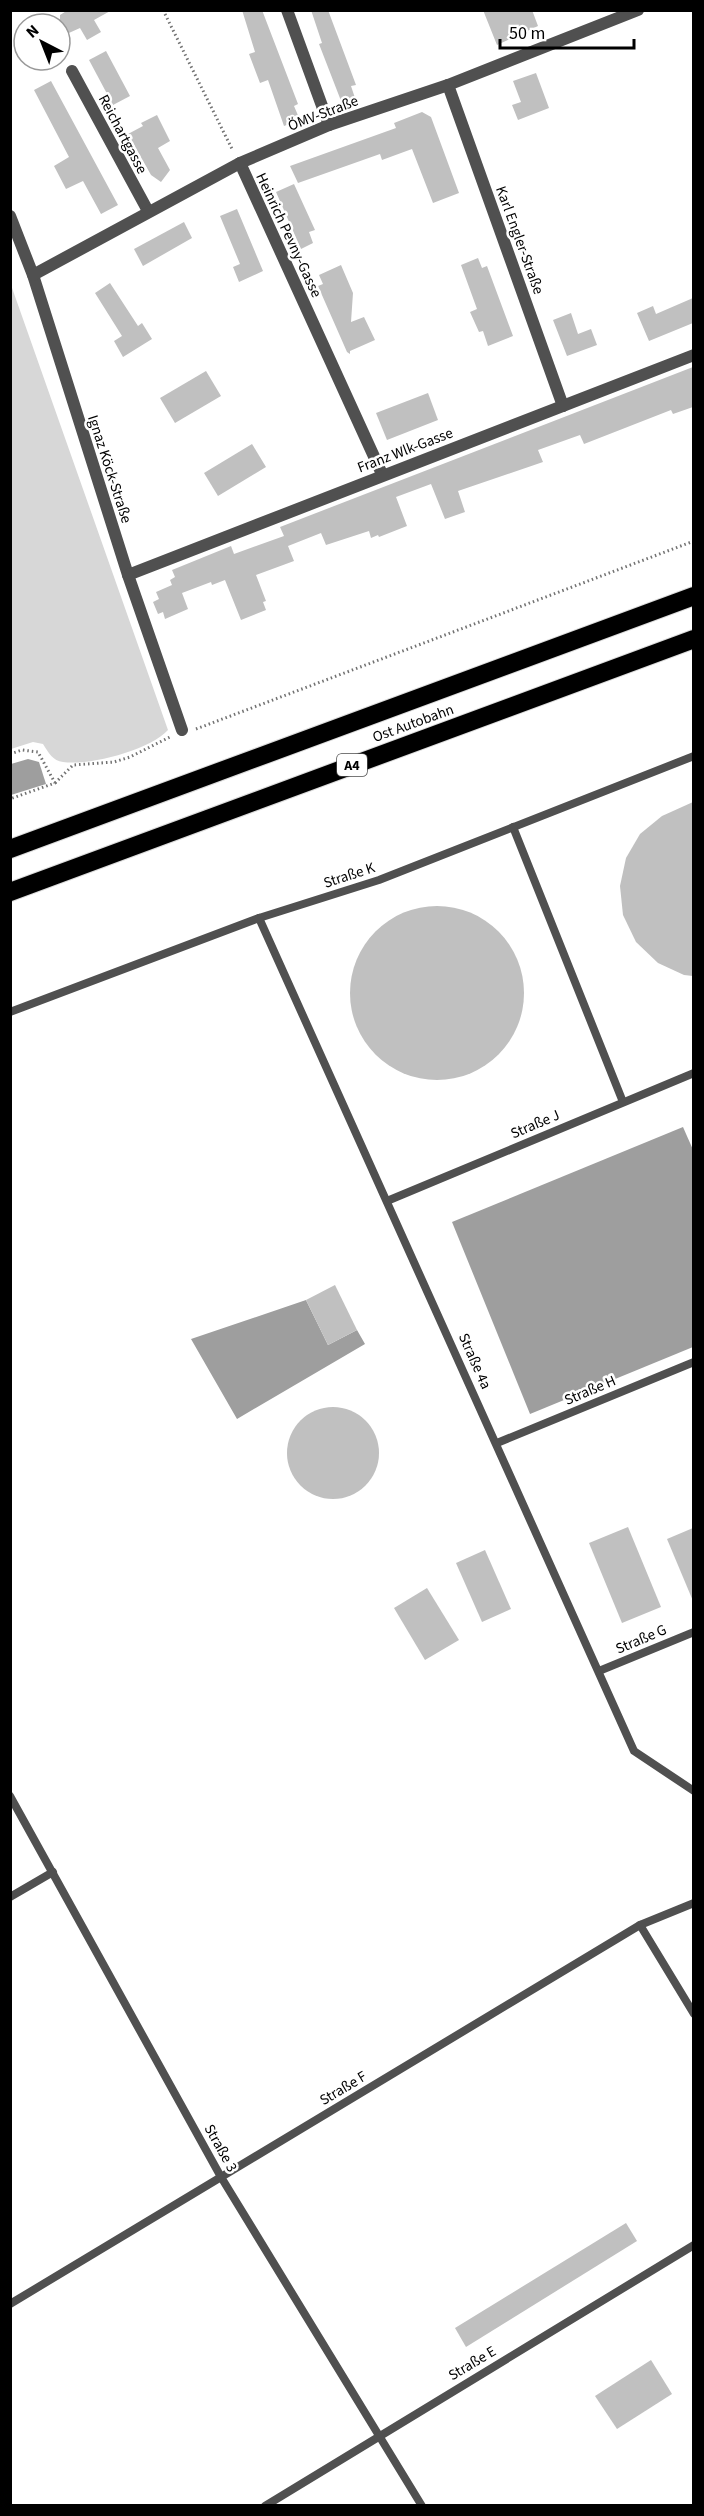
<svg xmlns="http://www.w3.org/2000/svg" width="704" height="2516" font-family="'Source Sans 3',sans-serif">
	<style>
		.green { fill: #d7d7d7 }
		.water { fill: #9e9e9e }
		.building { fill: #c0c0c0 }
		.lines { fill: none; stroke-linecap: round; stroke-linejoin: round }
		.highway-casing { stroke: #dbdbdb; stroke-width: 20 }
		.path { stroke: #727272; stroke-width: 3; stroke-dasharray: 1.5 3; stroke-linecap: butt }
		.lane { stroke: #505050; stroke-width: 8 }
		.street { stroke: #505050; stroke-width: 12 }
		.highway { stroke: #000; stroke-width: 18 }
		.labels { text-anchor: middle; stroke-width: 5; stroke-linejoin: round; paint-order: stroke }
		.shield { fill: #fff; stroke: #4c4c4c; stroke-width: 1.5 }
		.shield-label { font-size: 14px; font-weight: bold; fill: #000 }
		.street-label { font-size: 15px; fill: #000; stroke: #fff }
	</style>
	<rect width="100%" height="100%" fill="#fff"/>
	<path class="green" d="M11 285 168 730C150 750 89 766 63 762 53 761 48 752 43 744L33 742 11 749Z"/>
	<g class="water">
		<path d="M28 759 39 762 46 784 11 795V764Z"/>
		<path d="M683 1127 694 1152 693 1347 530 1414 452 1222Z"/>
		<path d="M306 1300 328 1345 357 1330 365 1344 237 1419 191 1339Z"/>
	</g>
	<g class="building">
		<path d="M68 10H112L94 20 101 32 87 40 80 28 60 37V15Z"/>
		<path d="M242 10H262L298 104 294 106 300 120 284 126 268 80 260 83 249 54 255 52Z"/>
		<path d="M311 10H328L356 85 351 86 356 101 343 106 319 44 322 43Z"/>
		<path d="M483 10H532L538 26 497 45Z"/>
		<path d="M106 51 130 96 113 105 89 60Z"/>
		<path d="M536 73 549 108 518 120 512 105 521 102 513 81Z"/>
		<path d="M51 81 118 205 101 214 83 181 66 189 54 166 69 157 34 90Z"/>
		<path d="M422 112 431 117 459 193 433 203 412 149 382 160 380 154 298 183 290 166 396 128 394 123Z"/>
		<path d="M157 115 170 141 158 148 170 170 161 182 151 175 128 134 143 126 141 123Z"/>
		<path d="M294 184 315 230 309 232 313 243 301 249 276 192Z"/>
		<path d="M237 209 263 271 239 282 233 267 240 264 220 216Z"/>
		<path d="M184 222 192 238 143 266 134 249Z"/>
		<path d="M478 258 482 268 487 266 513 336 488 346 483 331 479 332 470 312 477 309 461 265Z"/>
		<path d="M341 265 353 293 351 322 364 317 375 340 350 351V354L347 352 318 286 323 284 319 275Z"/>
		<path d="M110 283 138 326 142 323 152 339 123 357 114 341 122 336 95 293Z"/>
		<path d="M693 298V323L649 341 637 313 653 306 656 314Z"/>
		<path d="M571 313 578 334 591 329 597 345 567 356 553 320Z"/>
		<path d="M693 367V407L673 414 671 410 584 444 580 435 538 450 543 462 458 491 465 512 445 519 431 484 396 497 407 526 379 537 378 535 371 538 369 531 326 545 321 533 288 546 294 561 256 575 266 601 263 602 266 610 241 620 225 580 212 585 211 582 182 593 188 609 165 619 163 612 158 614 153 602 159 599 156 592 172 585 170 580 175 577 172 570 231 546 234 554 284 536 280 527Z"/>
		<path d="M206 371 221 396 175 423 160 398Z"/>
		<path d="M428 393 438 420 387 440 376 413Z"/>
		<path d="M252 444 266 467 218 496 204 473Z"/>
		<path d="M693 802V976L684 975 658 963 636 942 623 915 620 886 626 858 640 834 662 816Z"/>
		<circle cx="437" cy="993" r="87"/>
		<path d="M335 1285 357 1330 328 1345 306 1300Z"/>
		<circle cx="333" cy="1453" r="46"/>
		<path d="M628 1527 661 1607 622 1623 589 1543Z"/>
		<path d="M693 1528V1601L667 1539Z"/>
		<path d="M485 1550 511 1609 482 1622 456 1563Z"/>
		<path d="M427 1588 459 1640 425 1660 394 1608Z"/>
		<path d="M626 2223 637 2241 466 2347 455 2328Z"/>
		<path d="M651 2360 672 2394 617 2429 595 2396Z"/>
	</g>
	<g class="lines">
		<g class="highway-casing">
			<g id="highway">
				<path d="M10 849 694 596"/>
				<path d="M10 892 694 639"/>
			</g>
		</g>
		<g class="path">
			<path d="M163 10 233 151"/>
			<path d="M196 729 694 541"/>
			<path d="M10 754 22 750 38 752 55 783 10 799"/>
			<path d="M55 783 73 765 114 762 130 757 170 737"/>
		</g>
		<g class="lane">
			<path d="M513 827 623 1102"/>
			<path d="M259 918 634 1751 694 1791"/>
			<path d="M10 1012 259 918 379 880 694 756"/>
			<path d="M387 1201 694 1073"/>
			<path d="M497 1443 694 1362"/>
			<path d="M599 1671 694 1632"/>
			<path d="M10 1796 221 2177 422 2506"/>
			<path d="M10 1897 53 1872"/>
			<path d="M640 1925 694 2014"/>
			<path d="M10 2304 640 1925 694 1903"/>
			<path d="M265 2506 694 2245"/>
		</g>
		<g class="street">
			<path d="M287 10 329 125"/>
			<path d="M72 71 148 211"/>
			<path d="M448 85 563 406"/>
			<path d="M240 163 382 474"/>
			<path d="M10 216 33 275 128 575 182 730"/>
			<path d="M33 275 240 163 329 125 448 85 638 10"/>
			<path d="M128 575 694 355"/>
		</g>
		<use href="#highway" class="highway"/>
	</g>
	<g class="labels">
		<rect class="shield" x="337" y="754" width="30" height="22" rx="4.5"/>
		<g class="shield-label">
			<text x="352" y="770">A4</text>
		</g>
		<g class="street-label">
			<text transform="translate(323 113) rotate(-21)" y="5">ÖMV-Straße</text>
			<text transform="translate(123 134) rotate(62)" y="5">Reichartgasse</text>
			<text transform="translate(289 235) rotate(65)" y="5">Heinrich Pevny-Gasse</text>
			<text transform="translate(520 240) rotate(70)" y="5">Karl Engler-Straße</text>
			<text transform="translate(405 450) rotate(-21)" y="5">Franz Wlk-Gasse</text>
			<text transform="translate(110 469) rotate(72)" y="5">Ignaz Köck-Straße</text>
			<text transform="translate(413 723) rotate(-20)" y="5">Ost Autobahn</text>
			<text transform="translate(349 875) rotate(-18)" y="5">Straße K</text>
			<text transform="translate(535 1124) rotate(-23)" y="5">Straße J</text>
			<text transform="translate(475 1361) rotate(66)" y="5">Straße 4a</text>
			<text transform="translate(590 1390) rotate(-23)" y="5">Straße H</text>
			<text transform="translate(641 1639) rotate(-23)" y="5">Straße G</text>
			<text transform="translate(343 2088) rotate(-31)" y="5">Straße F</text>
			<text transform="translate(221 2148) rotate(61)" y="5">Straße 3</text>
			<text transform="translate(472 2363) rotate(-31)" y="5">Straße E</text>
		</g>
	</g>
	<rect width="704" height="2516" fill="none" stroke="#000000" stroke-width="24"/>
	<g transform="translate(42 42) rotate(318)"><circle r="28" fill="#ffffff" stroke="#999999" stroke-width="1.5"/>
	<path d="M0-4.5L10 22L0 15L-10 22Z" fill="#000000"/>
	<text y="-9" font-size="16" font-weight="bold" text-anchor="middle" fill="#000000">N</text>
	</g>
	<path d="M500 39v9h134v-9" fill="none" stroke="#000000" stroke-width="3"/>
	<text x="509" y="39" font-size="18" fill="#000000" stroke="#ffffff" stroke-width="4.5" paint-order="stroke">50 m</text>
</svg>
